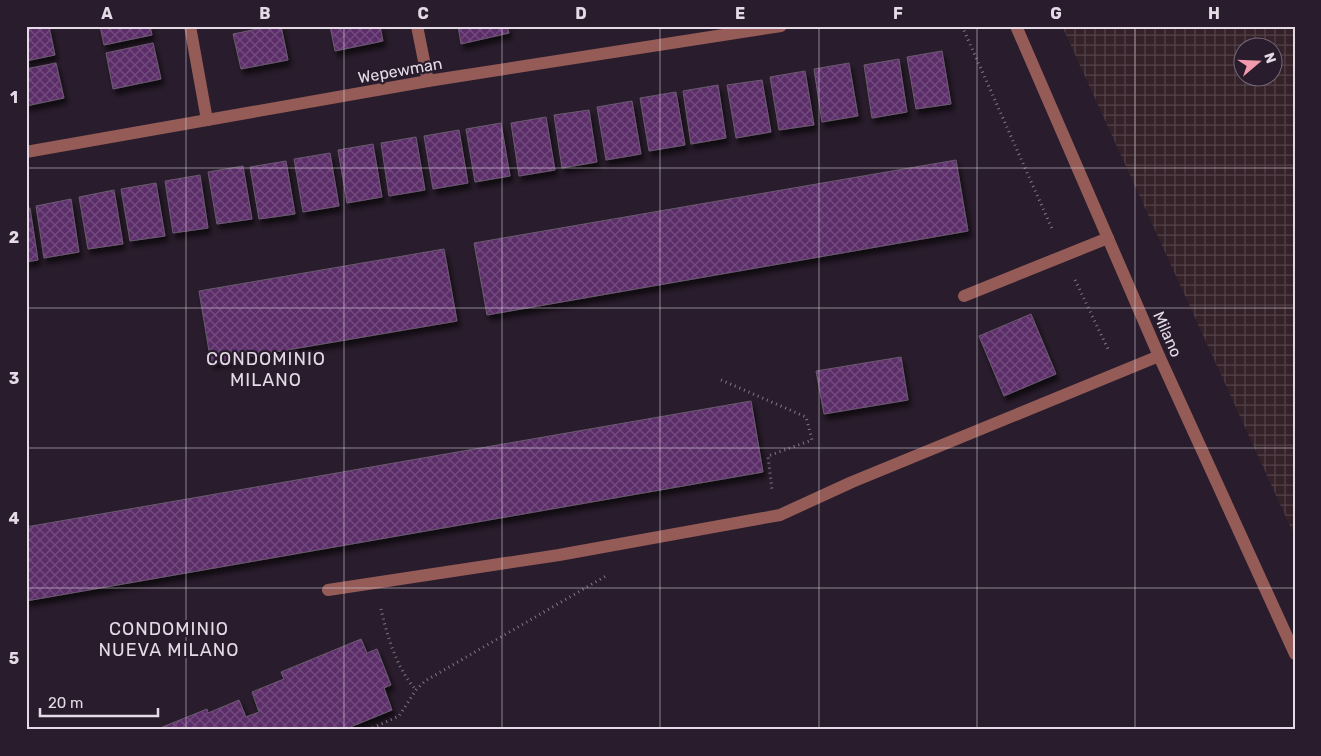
<svg xmlns="http://www.w3.org/2000/svg" width="1321" height="756" font-family="Rubik,sans-serif">
	<style>
		.industrial { fill: url(#industrial-grid); fill-rule: evenodd }
		.building { fill: url(#building-cross-hatch); stroke: #6a5b6f; filter: url(#shadow) }
		.lines { fill: none; stroke-linecap: round; stroke-linejoin: round }
		.path { stroke: #827785; stroke-width: 3; stroke-dasharray: 1 4; stroke-linecap: butt }
		.minor { stroke: #945b57; stroke-width: 12 }
		.grid { fill: none; stroke: #e4dbe7; stroke-width: 1; stroke-opacity: 0.55 }
		.labels { text-anchor: middle; stroke-width: 4.5; stroke-linejoin: round; paint-order: stroke }
		.street-label { font-size: 16px; fill: #e4dbe7; stroke: #291c2c }
		.neighbourhood-label { font-size: 18px; letter-spacing: 1px; fill: #e4dbe7; stroke: #291c2c }
		.neatline { fill: none; stroke: #e4dbe7; stroke-width: 2 }
		.grid-label { font-size: 16px; text-anchor: middle; font-weight: bold; fill: #e4dbe7 }
	</style>
	<defs>
		<pattern id="industrial-grid" width="8" height="8" patternUnits="userSpaceOnUse" patternTransform="scale(1.25)"><rect width="8" height="8" fill="#352229"/><path d="M0 4h8M4 0v8" fill="none" stroke="#524248"/></pattern>
		<pattern id="building-cross-hatch" width="8" height="8" patternUnits="userSpaceOnUse" patternTransform="scale(1.25)"><rect width="8" height="8" fill="#5c2e69"/><path d="M0 0l8 8M0 8l8-8" fill="none" stroke="#734c7e"/></pattern>
		<filter id="shadow"><feDropShadow dx="3" dy="5.5" stdDeviation="2.5" flood-color="#0009"/></filter>
	</defs>
	<rect width="100%" height="100%" fill="#291c2c"/>
	<path class="industrial" d="M1062 26H1295V537ZM1244 48H1274V78H1244Z"/>
	<g class="building">
		<path d="M26 26H49L55 55 26 61Z"/>
		<path d="M100 26H150L152 35 104 45Z"/>
		<path d="M272 26H281L288 60 241 69 233 34Z"/>
		<path d="M330 26H380L383 41 335 51Z"/>
		<path d="M458 26H507L509 33 461 44Z"/>
		<path d="M153 43 161 79 113 89 106 53Z"/>
		<path d="M942 51 951 104 916 109 907 57Z"/>
		<path d="M899 59 907 112 872 118 864 65Z"/>
		<path d="M56 63 64 98 26 106V69Z"/>
		<path d="M849 63 858 116 822 122 814 69Z"/>
		<path d="M805 71 814 125 779 130 770 77Z"/>
		<path d="M762 80 771 132 736 138 727 85Z"/>
		<path d="M718 85 726 138 691 144 683 91Z"/>
		<path d="M676 92 685 145 649 151 640 98Z"/>
		<path d="M632 101 641 154 606 160 597 107Z"/>
		<path d="M589 110 597 162 562 168 554 115Z"/>
		<path d="M546 117 555 170 519 176 511 123Z"/>
		<path d="M501 123 510 176 475 182 466 129Z"/>
		<path d="M459 130 468 183 433 189 424 136Z"/>
		<path d="M416 137 425 190 389 196 381 143Z"/>
		<path d="M373 144 382 197 347 203 338 150Z"/>
		<path d="M330 153 339 206 303 212 294 159Z"/>
		<path d="M956 160 968 231 487 315 474 243Z"/>
		<path d="M286 161 295 214 259 219 250 167Z"/>
		<path d="M243 166 252 219 217 224 208 172Z"/>
		<path d="M200 175 208 228 173 233 165 181Z"/>
		<path d="M156 183 165 236 130 241 121 189Z"/>
		<path d="M114 190 123 244 88 249 79 197Z"/>
		<path d="M71 199 79 252 44 258 36 206Z"/>
		<path d="M26 208H30L38 260 26 262Z"/>
		<path d="M444 249 457 321 211 363 199 291Z"/>
		<path d="M1031 314 1056 374 1004 396 979 336Z"/>
		<path d="M901 357 908 400 824 414 816 371Z"/>
		<path d="M751 401 763 472 26 601V527Z"/>
		<path d="M361 639 367 653 377 649 391 685 384 688 392 710 343 730H155L207 709 208 713 239 700 246 717 259 712 252 692 284 679 281 672Z"/>
	</g>
	<g class="lines">
		<g class="path">
			<path d="M962 26 1053 231"/>
			<path d="M1075 280 1108 349"/>
			<path d="M721 380 806 417 812 440 768 456 772 490"/>
			<path d="M381 609C387 636 397 669 416 690"/>
			<path d="M368 730 399 716 416 690 425 681 606 576"/>
		</g>
		<g class="minor">
			<path d="M190 26 207 120"/>
			<path d="M417 26 428 81"/>
			<path d="M1016 26 1159 356 1295 654"/>
			<path d="M26 152 428 81 781 26"/>
			<path d="M964 296 1108 238"/>
			<path d="M328 590 559 555 780 515 852 482 1159 356"/>
		</g>
	</g>
	<path class="grid" d="M186 26V730M344 26V730M502 26V730M660 26V730M819 26V730M977 26V730M1135 26V730M26 168H1295M26 308H1295M26 448H1295M26 588H1295"/>
	<g class="labels">
		<g class="street-label">
			<text transform="translate(400 70) rotate(-10)" y="6">Wepewman</text>
			<text transform="translate(1168 334) rotate(66)" y="6">Milano</text>
		</g>
		<g class="neighbourhood-label">
			<text x="266" y="365">CONDOMINIO<tspan x="266" dy="21">MILANO</tspan></text>
			<text x="169" y="635">CONDOMINIO<tspan x="169" dy="21">NUEVA MILANO</tspan></text>
		</g>
	</g>
	<rect width="1321" height="756" fill="none" stroke="#291c2c" stroke-width="55"/>
	<g transform="translate(1258 62) rotate(71)"><circle r="24" fill="#291c2c" stroke="#746877"/>
	<path d="M0-4L9 19L0 12L-9 19Z" fill="#f29aae"/>
	<text y="-8" font-size="14" font-weight="bold" text-anchor="middle" fill="#e4dbe7">N</text>
	</g>
	<path d="M40 708v8h118v-8" fill="none" stroke="#e4dbe7" stroke-width="2.5"/>
	<text x="48" y="708" font-size="15" fill="#e4dbe7" stroke="#291c2c" stroke-width="4" paint-order="stroke">20 m</text>
	<rect x="28" y="28" width="1266" height="700" class="neatline"/>
	<g class="grid-label">
		<text x="107" y="19">A</text>
		<text x="265" y="19">B</text>
		<text x="423" y="19">C</text>
		<text x="581" y="19">D</text>
		<text x="740" y="19">E</text>
		<text x="898" y="19">F</text>
		<text x="1056" y="19">G</text>
		<text x="1214" y="19">H</text>
		<text x="14" y="103">1</text>
		<text x="14" y="243">2</text>
		<text x="14" y="384">3</text>
		<text x="14" y="524">4</text>
		<text x="14" y="664">5</text>
	</g>
</svg>
